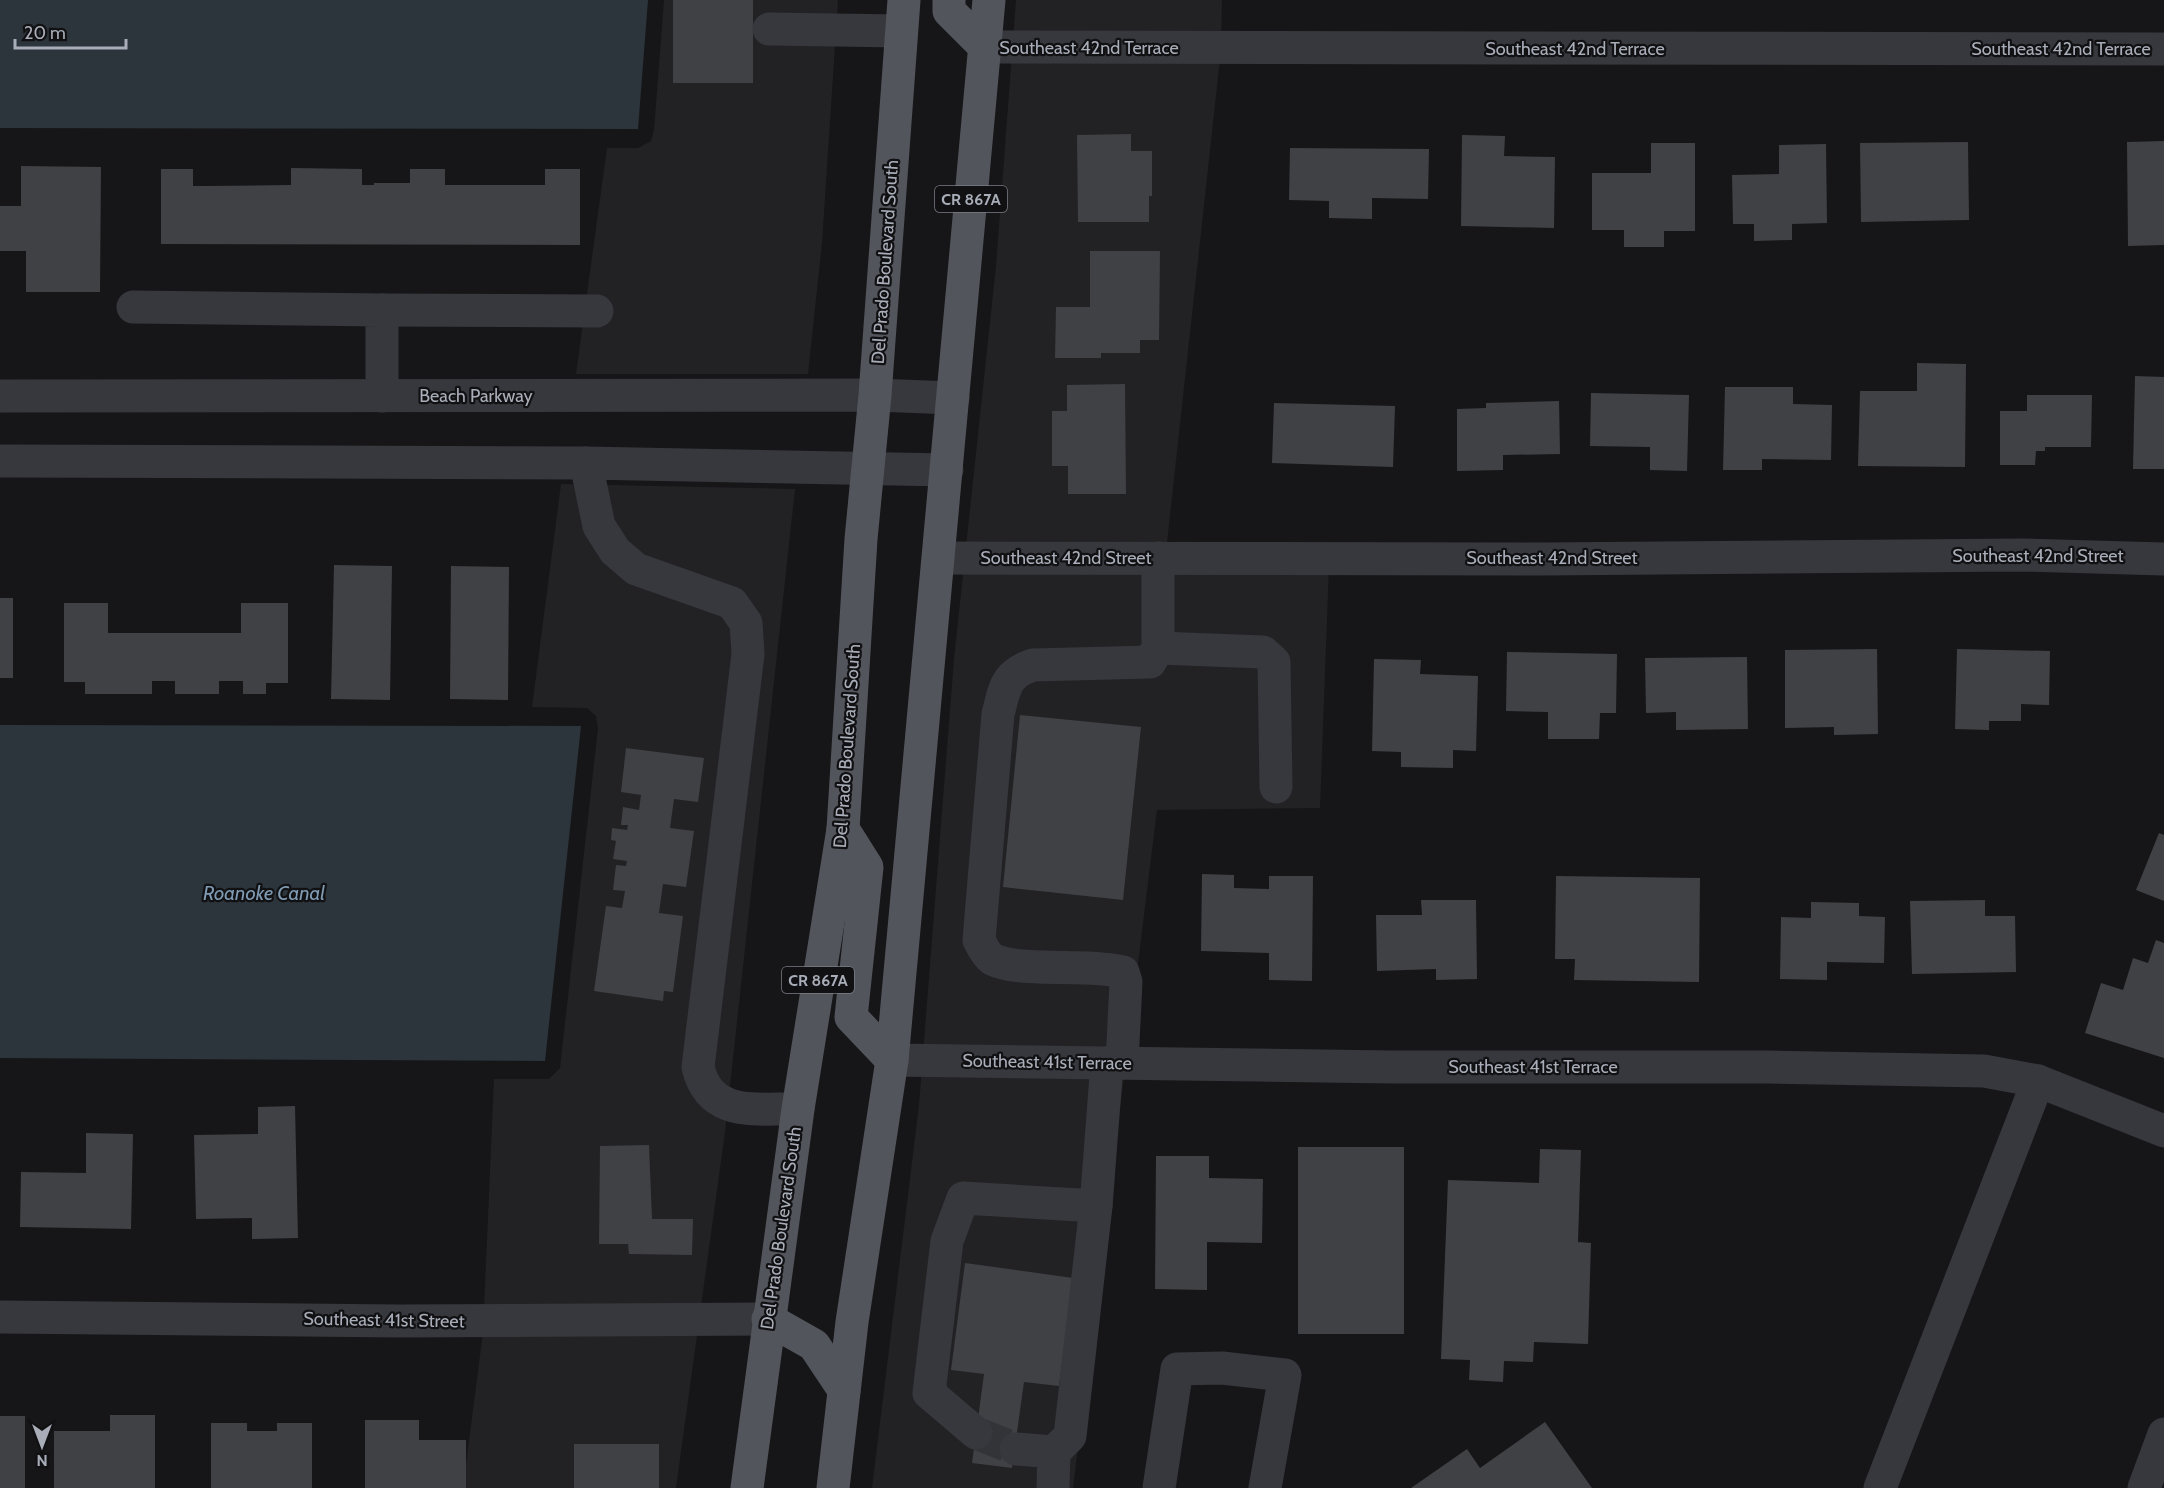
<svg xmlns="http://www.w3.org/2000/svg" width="2164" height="1488" font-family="Cabin,sans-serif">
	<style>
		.built { fill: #222225 }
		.water { fill: #2c353c }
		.building { fill: #404145 }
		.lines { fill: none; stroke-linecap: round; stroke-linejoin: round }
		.minor-tunnel { stroke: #333438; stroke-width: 33; stroke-dasharray: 33 16; stroke-linecap: butt }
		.minor { stroke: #37383d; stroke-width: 33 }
		.major { stroke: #53555c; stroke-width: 33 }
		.labels { text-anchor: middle; stroke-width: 4.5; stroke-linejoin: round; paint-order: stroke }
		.shield { fill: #111113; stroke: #7b7e86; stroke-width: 1.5 }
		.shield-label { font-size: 16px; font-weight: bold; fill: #a8adb8 }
		.street-label { font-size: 18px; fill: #a8adb8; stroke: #111113 }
		.water-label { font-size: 20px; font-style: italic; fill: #7f9bb3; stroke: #111113 }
	</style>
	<rect width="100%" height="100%" fill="#161618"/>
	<g class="built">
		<path d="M664 0H838L822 243 808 374H576L607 148H638L651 141 654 130Z"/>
		<path d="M1016 0H1222L1221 50 1166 552 1329 565 1320 808 1157 810 1073 1488H872L919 1105 954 659 996 266Z"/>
		<path d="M561 484 795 489 725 1132 676 1488H463L483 1332 494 1079H549L560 1068 598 728 596 716 587 708 532 707Z"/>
	</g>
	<g class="water">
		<path d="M0 0H648L638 129 0 128Z"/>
		<path d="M0 725 581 726 545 1061 0 1058Z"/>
	</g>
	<g class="building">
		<rect x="673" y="0" width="80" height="83"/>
		<path d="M1131 134V151H1152V196H1149V222H1078L1077 135Z"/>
		<path d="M1462 135 1505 136 1504 156 1555 157 1554 228 1461 226Z"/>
		<path d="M2164 141V245L2128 246 2127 142Z"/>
		<path d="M1968 142 1969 220 1861 222 1860 143Z"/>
		<path d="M1651 143H1695V231H1664V247H1624V230H1592V173H1651Z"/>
		<path d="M1826 144 1827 223 1792 224V240L1754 241V224H1733L1732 175 1779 174V145Z"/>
		<path d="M1290 148 1429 149 1428 199 1372 198V219L1329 218V201L1289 200Z"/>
		<path d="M21 166 101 167 100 292H26V251H0V206H21Z"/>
		<path d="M291 168 362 169V185H374V183H410V169H445V185H545V169H580V245L161 244V169H193V186H207L291 185Z"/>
		<path d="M1090 251H1160L1159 340H1140V353H1101V358H1055L1056 307H1090Z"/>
		<path d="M1917 363 1966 364 1965 467 1858 466 1860 391H1917Z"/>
		<path d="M2135 376 2164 377V469H2133Z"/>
		<path d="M1125 384 1126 494H1068V466H1052V411H1067V385Z"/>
		<path d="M1725 387H1793V404L1832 405 1831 460 1762 459V470H1723Z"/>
		<path d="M1591 393 1689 395 1687 471 1650 470V447L1590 446Z"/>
		<path d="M2027 395H2092L2091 447H2045V451H2036L2035 465H2000V411H2027Z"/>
		<path d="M1559 401 1560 454 1503 455V470L1457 471V409L1486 408V403Z"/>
		<path d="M1274 403 1395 406 1393 467 1272 463Z"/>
		<path d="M334 565 392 566 390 700 331 699Z"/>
		<path d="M451 566 509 567 508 700 450 699Z"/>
		<rect x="0" y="598" width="13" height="80"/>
		<path d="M64 603H108V633H241V603H288V683H266V694H243V681H219V694H175V681H152V694H85V682H64Z"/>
		<path d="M1877 649 1878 734 1834 735V727L1785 728V650Z"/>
		<path d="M1957 649 2050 651 2049 705 2021 704V721H1989V730L1955 729Z"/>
		<path d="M1507 652 1617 654 1616 713H1600L1599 739H1548V712L1506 711Z"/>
		<path d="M1747 657 1748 729 1676 730V712L1646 713 1645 658Z"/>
		<path d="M1374 659 1421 660 1420 674 1478 676 1476 751 1453 750V768L1401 767V752L1372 751Z"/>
		<path d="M1020 715 1141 727 1123 900 1003 887Z"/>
		<path d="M626 748 704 758 698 802 674 799 670 828 694 831 686 887 663 884 659 913 683 916 673 992 664 991 663 1001 594 991 606 906 622 908 625 891 613 890 616 865 626 866 627 861 613 859 616 841 611 840 612 828 627 830 628 825H621L623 807 639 810 641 795 621 792Z"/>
		<path d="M2159 833 2164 835V901L2136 890Z"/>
		<path d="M1202 874 1234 875V888L1269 889V876H1313L1312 981 1269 980V953L1201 951Z"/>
		<path d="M1556 876 1700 878 1699 982 1574 980 1575 959H1555Z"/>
		<path d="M1421 900H1476L1477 979 1436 980V969L1377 971 1376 915H1422Z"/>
		<path d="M1985 900V916H2015L2016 972 1912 974 1910 901Z"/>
		<path d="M1811 902 1859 903V916L1885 917 1884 963 1827 962V980L1780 979 1781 917 1811 918Z"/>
		<path d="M2156 940 2164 943V1058L2085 1033 2101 983 2123 990 2133 958 2148 963Z"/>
		<path d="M295 1106 298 1238 252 1239V1218L196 1219 194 1135 258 1134V1107Z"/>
		<path d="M86 1133 133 1134 131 1229 20 1227 21 1172 86 1173Z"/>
		<path d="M649 1145 652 1219H693L692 1255 629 1254 628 1244H599L600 1146Z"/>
		<rect x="1298" y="1147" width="106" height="187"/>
		<path d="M1540 1149 1581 1150 1578 1242 1591 1243 1588 1344 1534 1342 1533 1362 1504 1361 1503 1382 1469 1380 1470 1360 1441 1359 1448 1180 1539 1183Z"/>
		<path d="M1156 1156H1209V1178L1263 1179 1262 1243 1207 1242V1290L1155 1289Z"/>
		<path d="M965 1263 1073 1278 1059 1386 1024 1382 1012 1468 972 1463 984 1374 951 1370Z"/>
		<path d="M110 1415H155V1488H54V1431H110Z"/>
		<rect x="0" y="1416" width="25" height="72"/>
		<path d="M365 1420H419V1440H466V1488H365Z"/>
		<path d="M1545 1422 1592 1488H1411L1467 1449 1480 1468Z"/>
		<path d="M211 1423H247V1431H277V1423H312V1488H211Z"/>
		<rect x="574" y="1444" width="85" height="44"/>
	</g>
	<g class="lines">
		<path class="minor-tunnel" d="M976 1433 1016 1449"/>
		<g class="minor">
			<path d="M769 29 901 31"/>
			<path d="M985 47 2164 49"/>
			<path d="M133 307 382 310V396"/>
			<path d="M382 310 597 311"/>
			<path d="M0 396 875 395 953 398"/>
			<path d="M0 461 586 463 947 470"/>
			<path d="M586 463 599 526 615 551 636 569 732 603 746 623 748 654 698 1067C710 1118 756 1108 798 1109"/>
			<path d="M940 558 1543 559 2023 555 2164 559"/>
			<path d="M1158 648 1263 652 1274 662 1276 787"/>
			<path d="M892 1060 1393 1067H1769L1984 1071 2038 1081 2164 1131"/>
			<path d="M1122 1063 1126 982 1123 972C1088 963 1019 973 992 959 986 955 982 946 979 940L998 714C1005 688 1005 674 1033 665L1150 662 1158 648V558"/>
			<path d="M0 1317 400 1321 768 1319"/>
			<path d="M976 1433 929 1393 947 1241 963 1198 1096 1206 1107 1063"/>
			<path d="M1016 1449 1054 1452 1070 1436 1096 1206"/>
			<path d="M1053 1488 1054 1452"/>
			<path d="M1159 1488 1177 1369 1222 1368 1285 1375 1265 1488"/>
			<path d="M1880 1488 2038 1081"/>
			<path d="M2144 1488 2164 1434"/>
		</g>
		<g class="major">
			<path d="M949 0V11L985 47"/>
			<path d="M843 829 867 867 851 1017 892 1060"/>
			<path d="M768 1319 814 1345 844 1390"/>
			<path d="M747 1488 798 1109 843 829 861 539 875 395 904 0"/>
			<path d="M833 1488 852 1322 892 1060 989 0"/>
		</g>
	</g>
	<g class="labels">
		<g class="shield">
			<rect x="935" y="186" width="72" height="26" rx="4.5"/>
			<rect x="782" y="967" width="72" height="26" rx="4.5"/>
		</g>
		<g class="shield-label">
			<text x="971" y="205">CR 867A</text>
			<text x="818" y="986">CR 867A</text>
		</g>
		<g class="street-label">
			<text x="1089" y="54">Southeast 42nd Terrace</text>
			<text x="1575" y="55">Southeast 42nd Terrace</text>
			<text x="2061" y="55">Southeast 42nd Terrace</text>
			<text transform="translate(885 262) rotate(-86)" y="6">Del Prado Boulevard South</text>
			<text x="476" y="402">Beach Parkway</text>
			<text x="2038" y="562">Southeast 42nd Street</text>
			<text x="1066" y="564">Southeast 42nd Street</text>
			<text x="1552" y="564">Southeast 42nd Street</text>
			<text transform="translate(847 746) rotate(-86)" y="6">Del Prado Boulevard South</text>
			<text transform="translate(1047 1062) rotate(1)" y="6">Southeast 41st Terrace</text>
			<text x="1533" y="1073">Southeast 41st Terrace</text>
			<text transform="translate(781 1228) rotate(-82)" y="6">Del Prado Boulevard South</text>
			<text transform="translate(384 1320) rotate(1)" y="6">Southeast 41st Street</text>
		</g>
		<g class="water-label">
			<text x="264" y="900">Roanoke Canal</text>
		</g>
	</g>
	<g transform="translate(42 1446) rotate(180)" stroke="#111113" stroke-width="4.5" paint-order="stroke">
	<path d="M0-4.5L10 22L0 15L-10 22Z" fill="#a8adb8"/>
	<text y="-9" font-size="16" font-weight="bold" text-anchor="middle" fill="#a8adb8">N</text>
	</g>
	<path d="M15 39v9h111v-9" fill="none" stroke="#a8adb8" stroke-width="3"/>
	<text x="24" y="39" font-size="18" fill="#a8adb8" stroke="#111113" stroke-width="4.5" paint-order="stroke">20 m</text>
</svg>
